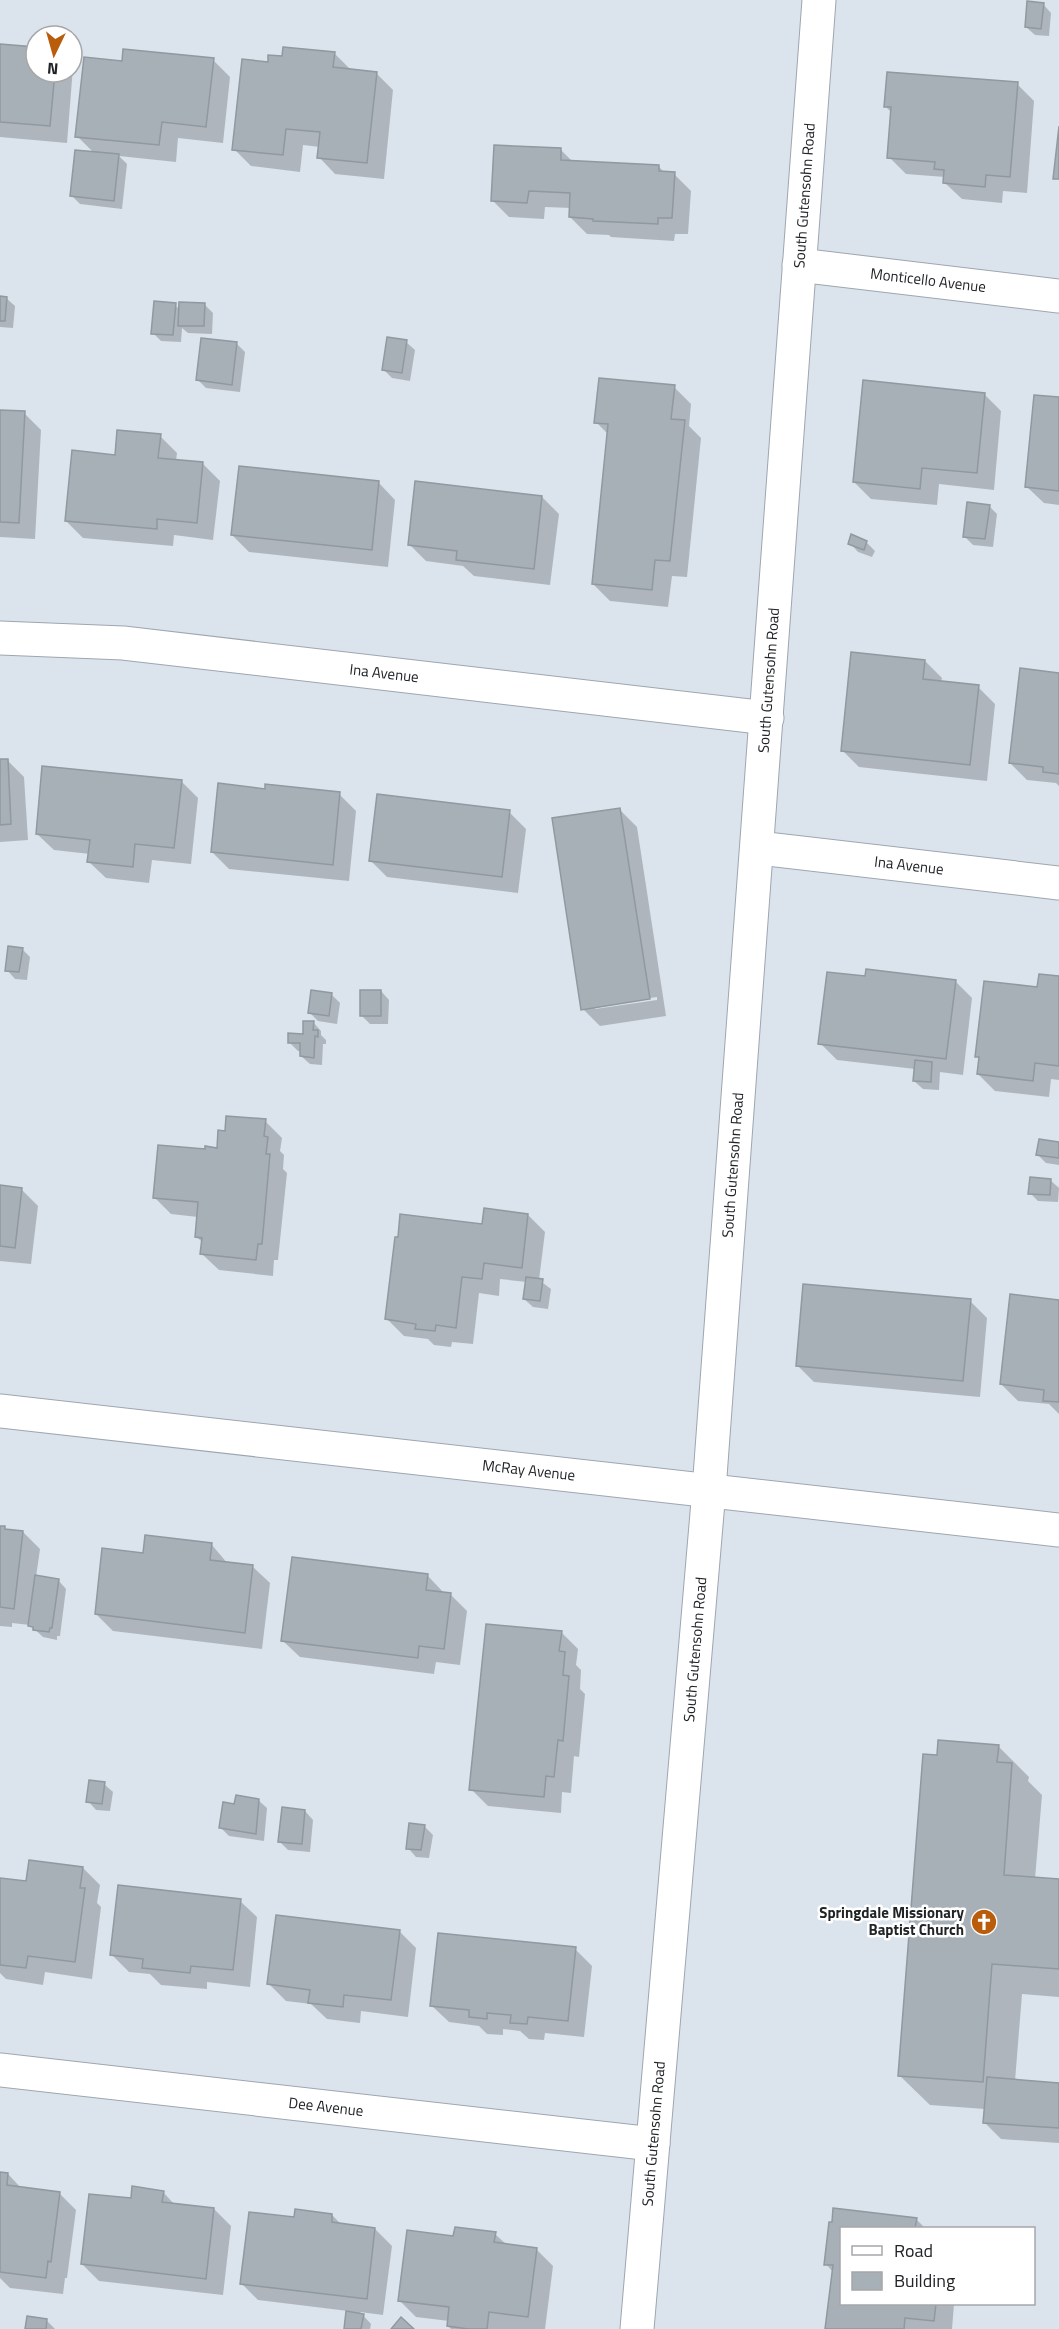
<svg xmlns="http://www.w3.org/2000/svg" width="1059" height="2329" font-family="'Titillium Web',sans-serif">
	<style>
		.shadow { fill: #0003; fill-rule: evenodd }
		.building { fill: #a7afb7; stroke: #9098a0; stroke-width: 1.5 }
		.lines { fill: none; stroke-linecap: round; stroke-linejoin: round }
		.minor-casing { stroke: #9ea6af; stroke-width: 35 }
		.tertiary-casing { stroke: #9ea6af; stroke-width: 35 }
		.minor { stroke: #fff; stroke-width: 33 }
		.tertiary { stroke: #fff; stroke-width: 33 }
		.labels { text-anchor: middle; stroke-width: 5; stroke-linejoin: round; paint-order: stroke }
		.street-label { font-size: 15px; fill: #212427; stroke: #fff }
		.poi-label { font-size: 15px; font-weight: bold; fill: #212427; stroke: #fff; text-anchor: end }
	</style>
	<rect width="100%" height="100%" fill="#dbe3ec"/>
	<g class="shadow">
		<path d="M1043 4 1051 13 1049 36 1035 35 1026 27Z"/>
		<path d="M0 45 36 48V72H72L73 67 67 143 0 137Z"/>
		<path d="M334 53 351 70 376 73 393 90 384 179 335 174 319 157 320 147 303 145 300 172 251 166 234 149 269 63 284 58Z"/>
		<path d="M213 60 230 77 223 143 178 138 176 162 119 156 127 164 122 209 80 204 72 196 94 153 77 136 123 63Z"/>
		<path d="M1017 84 1034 101 1027 193 1003 191 1002 203 962 199 945 183V177L906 174 889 157 892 113 885 106Z"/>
		<path d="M561 150 573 162 658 166 665 173 674 174 691 191 688 234H675L674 241 611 237 609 235 587 234 570 217 571 208 545 207 544 219 509 217 492 200Z"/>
		<path d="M0 298H6L15 306 13 328 0 327Z"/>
		<path d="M204 304 213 313 212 334 188 333 182 328 181 342 161 341 153 333 175 305 180 310Z"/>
		<path d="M406 342 415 350 410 381 392 378 383 369Z"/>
		<path d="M236 343 245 352 240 392 206 388 198 380Z"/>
		<path d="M674 387 691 404 689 426 701 438 687 577 672 576 668 607 610 601 593 584 609 435 596 422Z"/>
		<path d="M984 394 1001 411 994 490 939 484 937 505 871 499 854 482Z"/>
		<path d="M1059 398V505L1044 503 1027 487Z"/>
		<path d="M0 411 24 413 41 430 35 539 0 537Z"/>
		<path d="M160 436 177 453 176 461 203 464 220 481 213 540 174 535 173 546 83 538 66 521Z"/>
		<path d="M379 483 395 500 388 567 249 552 232 535Z"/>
		<path d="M542 497 559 514 550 585 474 576 463 566 426 561 409 544Z"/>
		<path d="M989 506 997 514 993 547 973 545 964 536Z"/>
		<path d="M866 542 875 551 872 557 858 552 850 543Z"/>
		<path d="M925 661 942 678 941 682 978 687 995 704 987 781 859 767 842 750Z"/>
		<path d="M1059 674V786L1056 783 1027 780 1010 763Z"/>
		<path d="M7 760 24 777 28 840 0 842V761Z"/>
		<path d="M181 781 198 798 191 864 152 860 149 883 106 878 89 862 90 854 54 850 37 834Z"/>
		<path d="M266 790 339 794 356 811 349 881 229 869 212 852Z"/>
		<path d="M620 810 637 827 666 1016 600 1026 583 1009ZM657 997V1000L595 1009V1006Z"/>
		<path d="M509 812 526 829 518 893 387 877 370 860Z"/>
		<path d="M22 949 30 957 27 980 15 979 7 970Z"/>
		<path d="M1059 978V1080L1051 1079 1049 1097 995 1091 978 1074 980 1059 977 1056 1039 989Z"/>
		<path d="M955 981 972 998 963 1075 940 1072 939 1090 923 1089 914 1081 915 1069 837 1060 820 1043Z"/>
		<path d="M381 991 389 1000 388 1024H370L361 1015Z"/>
		<path d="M331 994 340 1003 337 1024 318 1021 309 1012Z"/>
		<path d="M313 1022 321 1031V1035L326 1040V1044H323L322 1065 310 1064 301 1056V1051H298L289 1042 304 1035Z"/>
		<path d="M265 1121 282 1138 280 1151 284 1155 283 1169 287 1173 278 1260H274L273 1276 219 1270 202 1254 203 1243 197 1237 198 1217 171 1214 154 1197 206 1151 218 1149 226 1132Z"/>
		<path d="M1059 1143V1165L1046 1163 1038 1155Z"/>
		<path d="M1050 1180 1059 1188 1058 1202 1038 1201 1030 1193Z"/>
		<path d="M0 1187 21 1189 38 1206 31 1264 0 1261Z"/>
		<path d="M528 1215 545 1232 539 1280 551 1289 548 1309 533 1307 524 1299 527 1282 500 1279 499 1296 479 1293 473 1344 452 1342 451 1347 434 1345 428 1339 404 1336 387 1319 484 1225Z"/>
		<path d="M970 1301 987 1318 980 1397 814 1382 797 1365Z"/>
		<path d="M1059 1302V1414L1049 1404 1018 1401 1001 1384Z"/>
		<path d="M0 1529 23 1532 40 1549 36 1577 58 1580 66 1589 60 1636H57V1640L43 1637 30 1625 12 1623V1627L0 1626Z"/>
		<path d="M212 1545 228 1564 253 1567 270 1583 262 1649 113 1631 96 1614 144 1554Z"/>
		<path d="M427 1575 444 1593 450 1594 467 1611 460 1665 436 1662 434 1674 300 1657 283 1641Z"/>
		<path d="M561 1632 578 1649 576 1665 581 1670 580 1689 585 1694 579 1757 574 1756 571 1793 562 1792 561 1813 488 1806 471 1789Z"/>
		<path d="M998 1746 1029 1777 1028 1781 1042 1795 1035 1879 1059 1881V1997L1022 1994 1015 2081 1059 2085V2143L1001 2139 984 2122 985 2109 930 2105 899 2075 938 1757Z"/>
		<path d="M104 1784 113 1792 110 1811 96 1810 88 1801Z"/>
		<path d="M258 1800 267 1808 264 1841 229 1836 221 1828 236 1805Z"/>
		<path d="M305 1811 313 1820 310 1852 288 1850 280 1842Z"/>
		<path d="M424 1826 433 1835 429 1858 416 1857 408 1848Z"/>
		<path d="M83 1868 100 1885 97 1903 101 1907 92 1979 45 1972 43 1985 6 1979 0 1973V1879L27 1883Z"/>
		<path d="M240 1901 257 1917 250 1987 207 1982V1989L161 1985 150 1974 129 1972 112 1955Z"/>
		<path d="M399 1931 416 1948 408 2017 361 2011 360 2023 327 2019 311 2004 286 2001 269 1984Z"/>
		<path d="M575 1949 592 1966 584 2037 545 2033 544 2040 529 2039 520 2031 503 2029V2035L487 2034 479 2026 449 2022 432 2006Z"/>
		<path d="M0 2173 8 2174 22 2189 59 2193 76 2210 67 2278H65L63 2294 10 2288 0 2278Z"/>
		<path d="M163 2192 175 2205 214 2209 231 2226 223 2295 99 2281 82 2264 133 2200Z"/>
		<path d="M332 2215 342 2225 375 2229 392 2246 383 2315 360 2312 371 2324 370 2329H345L348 2311 258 2300 242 2284 295 2219Z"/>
		<path d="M916 2219 925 2228H842V2304H954L952 2329H827L833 2272 826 2264 833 2224Z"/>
		<path d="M495 2234 507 2245 536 2249 553 2266 545 2329H451L448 2326 449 2321 416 2317 399 2300 454 2238Z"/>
		<path d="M47 2321 55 2329H26Z"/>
	</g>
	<g class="building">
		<path d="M1027 1 1044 3 1041 29 1025 27Z"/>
		<path d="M0 44 36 47V72H55L50 126 0 122Z"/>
		<path d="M283 47 335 52 333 67 377 72 367 163 317 158 320 132 286 129 283 155 232 150 242 59 268 62V55L282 56Z"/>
		<path d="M123 49 214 58 206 127 162 122 159 145 75 137 84 57 122 61Z"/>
		<path d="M887 72 1018 82 1010 177 986 175 985 187 943 183 944 170 934 169 935 162 887 158 891 107H884Z"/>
		<path d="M1059 126V179H1053Z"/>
		<path d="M494 145 561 148V160L659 165V171L675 172 672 218H658V224L593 221V219L569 217 570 193 529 191 527 203 491 201Z"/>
		<path d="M75 150 119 154 114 201 70 196Z"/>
		<path d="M0 296 7 297 5 321H0Z"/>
		<path d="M154 301 176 303 173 335 151 334Z"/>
		<path d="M179 302 205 303 204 326H178Z"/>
		<path d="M387 337 407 340 402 373 382 370Z"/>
		<path d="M201 338 237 342 232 385 196 380Z"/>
		<path d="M599 378 675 385 671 419 685 420 670 561 655 560 652 590 592 584 608 424 594 423Z"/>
		<path d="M863 380 985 393 977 473 922 468 920 489 853 482Z"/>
		<path d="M1034 395 1059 397V491L1025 487Z"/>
		<path d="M0 410 25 411 19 523 0 522Z"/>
		<path d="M117 430 161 434 158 458 203 462 197 523 157 519V529L65 521 72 450 115 455Z"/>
		<path d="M239 466 379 481 372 550 231 535Z"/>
		<path d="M415 481 542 496 534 569 456 560 457 551 408 545Z"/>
		<path d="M967 502 990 505 985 539 963 537Z"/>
		<path d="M851 534 867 541 864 550 848 544Z"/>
		<path d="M851 652 925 660 923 679 979 685 970 765 841 751Z"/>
		<path d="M1020 668 1059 673V774L1043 772V767L1009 763Z"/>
		<path d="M0 759H8L11 824 0 825Z"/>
		<path d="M42 766 182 780 174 848 135 844 133 867 87 862 90 840 36 834Z"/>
		<path d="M218 783 265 789V784L340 792 333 865 211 852Z"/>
		<path d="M377 794 510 810 502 877 369 861Z"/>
		<path d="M620 808 650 999 581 1010 552 818Z"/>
		<path d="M8 946 23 948 19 972 5 971Z"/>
		<path d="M866 969 956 980 946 1059 818 1044 827 972 865 976Z"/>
		<path d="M1039 974 1059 976V1066L1035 1063 1033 1081 977 1074 979 1057H975L984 981 1037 987Z"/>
		<path d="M311 990 332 993 329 1016 308 1013Z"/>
		<rect x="360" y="990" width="21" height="26"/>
		<path d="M303 1021H314L313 1030H318V1037L315 1036 314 1058 300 1056V1043H288V1033L303 1034Z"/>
		<path d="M915 1060 932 1062 931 1082 913 1081Z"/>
		<path d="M226 1116 266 1119 264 1136 268 1137 266 1154H270L262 1244H258L256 1260 200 1254 202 1238 195 1237 198 1202 153 1198 158 1145 205 1149V1146L217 1148 218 1130 225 1131Z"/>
		<path d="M1039 1139 1059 1142V1158L1036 1155Z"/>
		<path d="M1030 1177 1051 1179 1050 1195 1028 1194Z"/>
		<path d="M0 1185 22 1188 15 1248 0 1246Z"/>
		<path d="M484 1208 528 1214 522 1268 484 1263 482 1279 462 1277 456 1328 436 1325 435 1331 415 1329 416 1324 385 1319 395 1237H398L400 1214 482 1224Z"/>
		<path d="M526 1277 543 1279 540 1301 523 1299Z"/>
		<path d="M803 1284 971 1299 963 1381 796 1366Z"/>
		<path d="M1010 1294 1059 1300V1402L1043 1401 1044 1390 1000 1384Z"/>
		<path d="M0 1526H5V1529L23 1531 14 1609 0 1607Z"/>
		<path d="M145 1535 212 1543 210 1560 253 1565 245 1633 95 1614 102 1548 143 1553Z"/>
		<path d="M292 1557 428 1574 426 1590 451 1593 444 1649 419 1646 418 1658 281 1641Z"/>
		<path d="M35 1575 59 1579 52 1628H50L49 1632 33 1630V1627L28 1626Z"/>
		<path d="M486 1624 562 1631 559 1651 565 1652 563 1675 569 1676 563 1741 558 1740 554 1777 546 1776 544 1797 469 1790Z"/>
		<path d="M938 1740 999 1745 997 1762 1012 1763 1004 1875 1059 1879V1969L992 1964 983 2082 898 2076 923 1754 937 1755Z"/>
		<path d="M89 1780 105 1782 102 1804 86 1802Z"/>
		<path d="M236 1795 259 1799 256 1834 219 1828 223 1802 234 1804Z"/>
		<path d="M282 1807 305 1810 302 1844 278 1842Z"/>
		<path d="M409 1823 425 1825 421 1850 406 1849Z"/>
		<path d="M29 1860 83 1867 80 1888H85L75 1962 28 1956 26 1968 0 1965V1878L26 1881Z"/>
		<path d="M118 1885 241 1899 233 1970 191 1966 190 1973 142 1968 143 1959 110 1955Z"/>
		<path d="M276 1915 400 1930 391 2000 344 1995 343 2007 308 2003 310 1990 267 1984Z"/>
		<path d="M438 1933 576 1947 568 2021 528 2017 527 2024 510 2023 511 2015 487 2013V2019L469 2017V2010L430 2006Z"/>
		<path d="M987 2077 1059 2083V2128L983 2123Z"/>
		<path d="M0 2172 8 2173 7 2185 60 2192 51 2262 48 2261 46 2278 0 2272Z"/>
		<path d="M132 2186 164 2191 162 2202 214 2208 206 2279 81 2264 89 2194 131 2198Z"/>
		<path d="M833 2208 917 2218 915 2228H842V2304H936L934 2321 905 2318 904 2329H825L833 2265H824L829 2222H832Z"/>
		<path d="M295 2209 332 2214V2222L375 2228 367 2299 240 2284 249 2212 294 2217Z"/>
		<path d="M455 2227 496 2232 494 2242 537 2248 528 2317 489 2312 487 2329H468L447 2326 449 2307 398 2301 407 2230 453 2236Z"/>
		<path d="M346 2311 364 2314 361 2329H344Z"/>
		<path d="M27 2316 47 2319 46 2329H25Z"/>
		<path d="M401 2317 414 2329H391Z"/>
	</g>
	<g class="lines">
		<g class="minor-casing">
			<g id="minor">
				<path id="s1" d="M799 265 1059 296"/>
				<path id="s2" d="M0 638 123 643 767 718"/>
				<path id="s3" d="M758 848 1059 883"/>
				<path id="s4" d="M0 2070 653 2144"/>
			</g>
		</g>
		<g class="tertiary-casing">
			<g id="tertiary">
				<path id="s5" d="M0 1411 1059 1530"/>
				<path id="s6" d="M637 2329 709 1490 819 0"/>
			</g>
		</g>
		<use href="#minor" class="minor"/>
		<use href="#tertiary" class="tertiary"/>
	</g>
	<defs>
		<g id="church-disc" transform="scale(1.35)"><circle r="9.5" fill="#b95c0b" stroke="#fff"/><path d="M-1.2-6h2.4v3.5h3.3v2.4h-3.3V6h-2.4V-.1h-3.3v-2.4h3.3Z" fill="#fff"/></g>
	</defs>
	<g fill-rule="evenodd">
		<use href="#church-disc" x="984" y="1922"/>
	</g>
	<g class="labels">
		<g class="street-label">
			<text dy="5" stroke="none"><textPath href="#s6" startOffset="2140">South Gutensohn Road</textPath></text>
			<text dy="5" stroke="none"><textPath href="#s1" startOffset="130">Monticello Avenue</textPath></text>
			<text dy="5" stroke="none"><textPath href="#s2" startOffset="386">Ina Avenue</textPath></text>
			<text dy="5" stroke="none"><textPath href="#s6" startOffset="1654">South Gutensohn Road</textPath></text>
			<text dy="5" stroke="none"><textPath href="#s3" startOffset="152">Ina Avenue</textPath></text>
			<text dy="5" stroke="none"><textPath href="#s6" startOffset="1168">South Gutensohn Road</textPath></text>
			<text dy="5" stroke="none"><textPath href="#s5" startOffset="532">McRay Avenue</textPath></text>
			<text dy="5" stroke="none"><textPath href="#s6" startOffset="682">South Gutensohn Road</textPath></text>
			<text dy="5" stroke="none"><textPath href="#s4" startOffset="328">Dee Avenue</textPath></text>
			<text dy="5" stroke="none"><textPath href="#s6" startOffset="196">South Gutensohn Road</textPath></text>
		</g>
		<g class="poi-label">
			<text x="964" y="1918">Springdale Missionary<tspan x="964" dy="17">Baptist Church</tspan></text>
		</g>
	</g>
	<rect x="840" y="2227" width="195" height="78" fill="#ffffff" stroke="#a6a7a9" stroke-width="1.5"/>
	<rect x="852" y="2246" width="30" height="9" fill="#ffffff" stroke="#a6a7a9" stroke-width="1.5"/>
	<text x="894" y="2257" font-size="18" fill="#212427">Road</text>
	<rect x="852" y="2272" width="30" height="18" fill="#a7afb7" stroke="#a6a7a9" stroke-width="1.5"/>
	<text x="894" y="2287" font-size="18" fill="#212427">Building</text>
	<g transform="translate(54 54) rotate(185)"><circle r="28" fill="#ffffff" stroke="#a6a7a9" stroke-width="1.5"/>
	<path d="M0-4.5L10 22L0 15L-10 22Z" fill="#b95c0b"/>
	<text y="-9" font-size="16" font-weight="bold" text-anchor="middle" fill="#212427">N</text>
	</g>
</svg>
